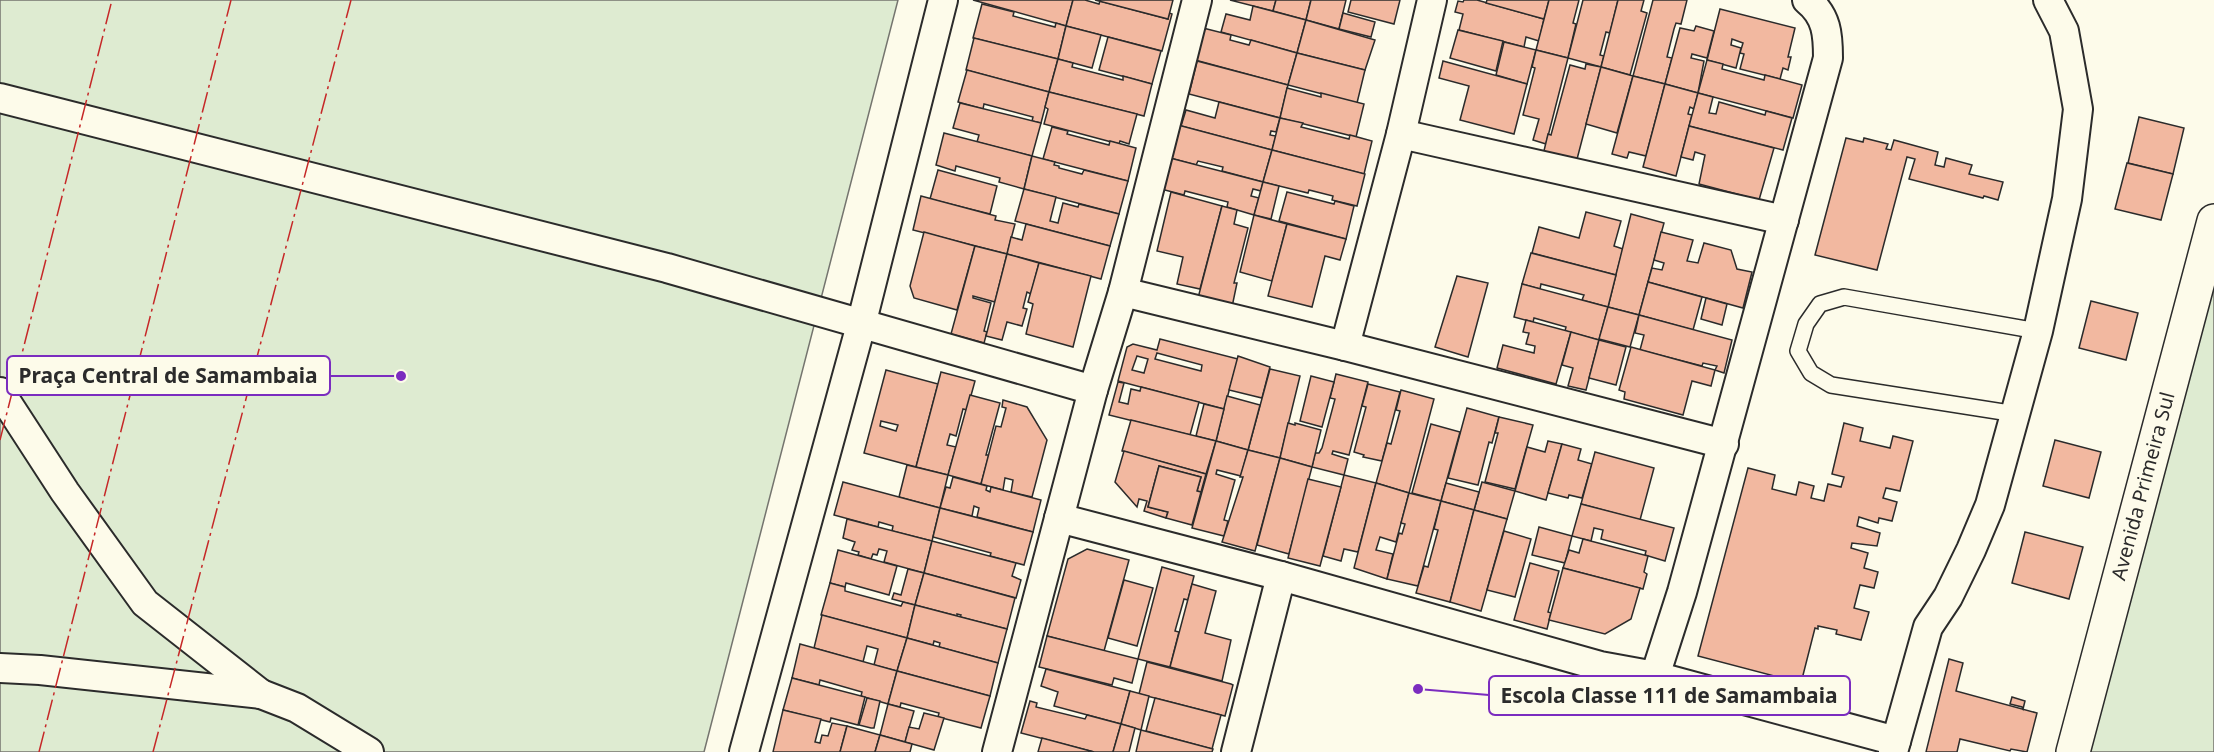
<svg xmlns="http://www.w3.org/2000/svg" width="2214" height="752" font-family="'Noto Sans',sans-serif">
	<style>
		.green { fill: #deebd1; stroke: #74746e; stroke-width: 1.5 }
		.building { fill: #f2b8a0; stroke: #2b2b2b; stroke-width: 1.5; fill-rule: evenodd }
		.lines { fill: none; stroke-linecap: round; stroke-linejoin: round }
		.lane-casing { stroke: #2b2b2b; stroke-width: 18 }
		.street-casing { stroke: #2b2b2b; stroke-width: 32 }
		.secondary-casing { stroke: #2b2b2b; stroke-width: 36 }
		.lane { stroke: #fdfbea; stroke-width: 15 }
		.street { stroke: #fdfbea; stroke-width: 28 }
		.secondary { stroke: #fdfbea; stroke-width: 33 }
		.power { stroke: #c62828; stroke-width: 1.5; stroke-dasharray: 21 4.5 3 4.5; stroke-linecap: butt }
		.labels { text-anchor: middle; stroke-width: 4.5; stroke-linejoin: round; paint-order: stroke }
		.street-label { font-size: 20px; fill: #2b2b2b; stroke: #fdfbea }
		.leader { fill: none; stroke: #7b2cbf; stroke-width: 2 }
		.callout-dot { fill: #7b2cbf; stroke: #fdfbea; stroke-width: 2 }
		.callout { fill: #fdfbea; stroke: #7b2cbf; stroke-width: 2 }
		.callout-label { font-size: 21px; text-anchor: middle; font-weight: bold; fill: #2b2b2b }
	</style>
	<rect width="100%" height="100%" fill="#fdfbea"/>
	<g class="green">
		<path d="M0 0H898L704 752H0Z"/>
		<path d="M2214 270V752H2090Z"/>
	</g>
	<g class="building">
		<path d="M973 0H1073L1066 26Z"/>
		<path d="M1073 0H1085L1099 4 1100 1 1168 19 1169 13 1172 14 1162 51 1066 26Z"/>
		<path d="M1095 0H1173L1168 19Z"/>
		<path d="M1230 0H1276L1273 11Z"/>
		<path d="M1276 0H1311L1306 20 1273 11Z"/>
		<path d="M1311 0H1346L1339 29 1306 20Z"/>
		<path d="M1351 0H1400L1394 24 1348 12Z"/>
		<path d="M1464 0H1477L1544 19 1539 41 1526 37 1524 47 1459 30 1463 14 1455 12 1458 1 1463 2Z"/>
		<path d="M1487 0H1549L1544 19 1486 3Z"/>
		<path d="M1549 0H1579L1573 23 1576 24 1568 58 1536 50Z"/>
		<path d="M1583 0H1618L1610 33 1606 32 1600 55 1604 56 1601 67 1568 58Z"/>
		<path d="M1618 0H1644L1641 11 1647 13 1630 75 1601 67Z"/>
		<path d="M1653 0H1687L1681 24 1676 23 1674 29 1667 57 1672 58 1665 84 1633 76Z"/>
		<path d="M982 4 1014 12 1013 16 1055 27 1056 23 1066 26 1058 59 973 38Z"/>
		<path d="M1253 6 1306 20 1297 53 1221 32 1226 14 1250 20Z"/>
		<path d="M1720 9 1795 28 1788 57H1791L1788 70 1783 68 1780 79 1740 69 1744 54 1740 53 1743 43 1732 39 1731 45 1741 48 1736 68 1707 60Z"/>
		<path d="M1343 13 1375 22 1371 37 1339 29Z"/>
		<path d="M1306 20 1375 40 1365 70 1297 53Z"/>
		<path d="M1066 26 1101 35 1092 68 1058 59Z"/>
		<path d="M1696 26 1714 31 1707 58 1692 54 1691 58 1704 61 1698 93 1665 84 1680 28 1694 31Z"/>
		<path d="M1203 28 1231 35 1230 40 1249 45 1251 40 1297 53 1288 85 1195 60Z"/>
		<path d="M1458 30 1503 41 1496 71 1450 58Z"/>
		<path d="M1108 37 1161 51 1152 84 1099 70Z"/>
		<path d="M974 38 1058 59 1049 92 966 70Z"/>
		<path d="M1504 42 1536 50 1527 84 1496 75Z"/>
		<path d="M1536 50 1568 58 1546 144 1533 140 1539 119 1523 115 1535 68 1532 67Z"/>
		<path d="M1297 53 1365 70 1357 103 1288 85Z"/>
		<path d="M1058 59 1073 63 1072 67 1123 80V76L1152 84 1144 116 1049 92Z"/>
		<path d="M1707 60 1723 64 1722 69 1764 80 1765 75 1802 85 1793 118 1698 93Z"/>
		<path d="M1197 61 1288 85 1280 118 1189 94Z"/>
		<path d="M1443 61 1527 84 1514 134 1460 120 1469 86 1439 78Z"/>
		<path d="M1586 64 1601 67 1576 163 1543 155 1548 134 1551 135 1570 65 1585 69Z"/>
		<path d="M1601 67 1633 76 1617 133 1586 124Z"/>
		<path d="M967 70 1049 92 1041 123 1032 121 1033 117 984 104 983 109 958 102Z"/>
		<path d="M1633 76 1665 84 1646 156 1629 152 1627 158 1612 154Z"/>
		<path d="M1665 84 1698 93 1694 109 1690 107 1688 114 1692 115 1676 176 1643 167Z"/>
		<path d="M1287 88 1321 97V93L1364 104 1356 137 1280 118Z"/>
		<path d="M1049 92 1137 114 1129 144 1120 141 1119 144 1044 124 1048 109 1045 107Z"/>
		<path d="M1698 93 1713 97 1709 113 1716 114 1719 102 1765 115 1766 111 1792 118 1783 150 1689 126Z"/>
		<path d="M1219 102 1280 118 1276 132 1271 131 1270 135 1276 136 1272 150 1181 126 1186 110 1215 118Z"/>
		<path d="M960 103 1041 123 1032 156 977 142 979 135 953 128Z"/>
		<path d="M2139 117 2184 128 2173 174 2128 163Z"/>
		<path d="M1280 118 1303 123 1301 127 1349 139 1350 135 1372 141 1364 174 1272 150Z"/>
		<path d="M1178 125 1272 150 1263 182 1222 171 1223 167 1198 161 1196 165 1170 158Z"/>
		<path d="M1689 126 1774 148 1759 200 1699 184 1705 155 1695 152 1693 160 1681 157Z"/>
		<path d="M1052 127 1068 131 1067 134 1109 145 1110 141 1136 148 1128 181 1043 159Z"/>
		<path d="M944 133 1032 156 1024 189 999 182 1000 178 956 166 955 171 936 165Z"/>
		<path d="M1846 138 1863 142 1864 138 1888 144 1886 149 1891 150 1894 140 1938 152 1935 165 1944 167 1946 158 1972 165 1969 174 2003 182 1998 200 1984 196 1983 198 1909 179 1915 159 1907 157 1877 270 1815 255Z"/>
		<path d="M1272 150 1365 174 1357 206 1332 200 1333 196 1309 190 1308 193 1263 182Z"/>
		<path d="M1032 156 1055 162 1054 165 1059 166V168L1082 174 1084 170 1128 181 1119 214 1024 189Z"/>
		<path d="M1170 158 1263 182 1261 191 1253 189 1251 196 1259 198 1254 215 1227 207 1228 202 1185 191 1184 195 1161 189Z"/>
		<path d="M2127 163 2173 174 2161 220 2115 209Z"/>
		<path d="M938 170 997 186 990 214 930 199Z"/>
		<path d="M1263 182 1279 186 1271 219 1254 215Z"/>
		<path d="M1024 189 1056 197 1050 221 1058 223 1063 203 1078 207 1079 204 1119 214 1110 246 1015 221Z"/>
		<path d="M1171 192 1222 206 1200 289 1177 284 1183 257 1157 251Z"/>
		<path d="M1287 192 1334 204 1335 201 1354 206 1346 239 1279 221Z"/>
		<path d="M921 196 996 216 995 220 1015 224 1007 254 913 230Z"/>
		<path d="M1222 206 1237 210 1234 224 1248 228 1234 283H1237L1232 307 1198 298Z"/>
		<path d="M1586 212 1621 221 1614 246 1623 249 1616 275 1532 253 1539 227 1579 238Z"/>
		<path d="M1631 214 1664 223 1639 315 1608 307Z"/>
		<path d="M1254 215 1287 224 1272 281 1240 272Z"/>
		<path d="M1026 224 1110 246 1101 279 1007 254 1011 237 1022 240Z"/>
		<path d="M1287 224 1346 239 1340 260 1325 256 1312 307 1268 296Z"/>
		<path d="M924 232 975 246 957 310 914 298 910 286Z"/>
		<path d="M1661 232 1693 240 1687 261 1698 263 1704 243 1731 250 1737 269 1752 272 1743 308 1648 282 1652 268 1662 270 1664 263 1654 260Z"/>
		<path d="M975 246 1007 254 995 302 973 296V298L991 303 984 331 987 332 984 343 951 334Z"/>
		<path d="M1531 253 1616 275 1608 307 1582 300 1584 295 1541 284 1540 289 1522 284Z"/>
		<path d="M1007 254 1039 263 1031 294 1027 292 1023 308 1027 309 1022 326 1007 322 1002 340 986 336Z"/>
		<path d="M1039 263 1091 276 1073 347 1026 334 1033 304 1028 302Z"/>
		<path d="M1457 276 1488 283 1468 357 1435 347Z"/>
		<path d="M1648 282 1702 297 1693 330 1639 315Z"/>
		<path d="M1522 284 1608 307 1599 340 1565 331 1566 327 1534 318 1533 322 1514 317Z"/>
		<path d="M1706 298 1727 304 1722 325 1701 319Z"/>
		<path d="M2091 301 2138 313 2126 360 2079 348Z"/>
		<path d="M1608 307 1639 315 1630 347 1599 339Z"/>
		<path d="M1639 315 1732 340 1724 373 1715 370 1717 366 1703 363 1702 366 1640 350 1644 335 1635 333Z"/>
		<path d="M1526 320 1571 332 1556 384 1497 368 1503 345 1534 353 1535 346 1526 344 1529 333 1523 332Z"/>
		<path d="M1571 332 1599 340 1586 390 1568 386 1573 368 1562 365Z"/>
		<path d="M1160 339 1238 359 1224 409 1118 381 1127 347 1133 344 1157 350ZM1157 353 1202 365 1201 371 1155 359ZM1137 356 1148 359 1144 373 1132 370Z"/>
		<path d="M1599 340 1626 347 1616 385 1589 378Z"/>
		<path d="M1631 347 1715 370 1711 386 1692 381 1683 415 1624 399 1625 392 1619 390Z"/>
		<path d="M1238 356 1270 367 1262 398 1229 390Z"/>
		<path d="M1270 369 1300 376 1280 458 1248 450Z"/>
		<path d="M886 370 938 384 916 467 864 453ZM881 421 898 425 896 431 880 426Z"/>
		<path d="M941 372 975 381 967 410 963 409 956 436 950 434 947 445 956 447 948 475 916 467Z"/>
		<path d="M1336 374 1368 382 1349 455 1333 451 1332 454 1348 459 1344 475 1312 467 1315 453H1319L1322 448 1335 399 1330 398Z"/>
		<path d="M1311 376 1334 382 1322 427 1300 421Z"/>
		<path d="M1118 382 1124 383 1119 402 1128 404 1131 389 1140 391 1141 387 1199 402 1190 435 1109 415Z"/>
		<path d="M1368 384 1400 392 1382 461 1363 457 1364 455 1354 452 1366 407 1362 406Z"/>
		<path d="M1401 390 1434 399 1409 493 1376 483 1387 443 1391 444 1400 411 1396 410Z"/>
		<path d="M970 395 1000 403 986 455H989L981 484 948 475Z"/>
		<path d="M1227 396 1260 405 1248 450 1216 441Z"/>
		<path d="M1003 400 1027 407 1047 440 1032 497 1011 492 1013 480 1005 478 1003 490 981 484 996 426 1001 427 1006 408 1002 407Z"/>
		<path d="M1204 404 1224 409 1216 441 1196 436Z"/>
		<path d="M1467 408 1499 417 1492 443 1489 442 1478 485 1448 478Z"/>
		<path d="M1499 417 1533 425 1515 489 1485 482 1498 433H1495Z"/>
		<path d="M1131 420 1216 441 1206 474 1122 451Z"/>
		<path d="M1288 423 1295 425V423L1321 430 1312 467 1280 458Z"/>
		<path d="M1844 423 1863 428 1860 441 1890 448 1893 436 1913 441 1900 491 1886 488 1883 498 1897 502 1892 521 1879 518 1878 523 1859 517 1857 526 1880 533 1877 546 1852 543 1851 548 1868 553 1864 568 1878 572 1874 588 1860 585 1854 608 1869 612 1861 640 1836 634 1837 630 1818 626V629L1815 628 1801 683 1698 656 1748 468 1775 475 1772 489 1796 495 1799 482 1814 486 1811 498 1824 501 1828 484 1841 487 1844 477 1832 474Z"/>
		<path d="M1431 424 1460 432 1441 501 1412 493Z"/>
		<path d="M2055 440 2101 452 2089 498 2043 486Z"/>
		<path d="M1216 441 1248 450 1241 476 1217 470 1216 474 1235 480 1224 520 1228 521 1224 536 1192 528Z"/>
		<path d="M1548 441 1562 444 1546 500 1515 491 1527 447 1545 452Z"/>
		<path d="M1562 444 1581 449 1578 460 1592 464 1582 498 1569 495 1568 498 1548 493Z"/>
		<path d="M1248 450 1280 458 1255 551 1222 542 1243 477H1240Z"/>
		<path d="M1124 451 1206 474 1201 492 1197 491 1201 477 1159 466 1148 507 1168 512 1166 518 1144 511 1147 501 1139 499 1137 507 1115 482Z"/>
		<path d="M1595 452 1654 468 1640 520 1581 504Z"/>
		<path d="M1280 458 1312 467 1289 554 1257 545Z"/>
		<path d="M907 465 948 475 940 508 899 497Z"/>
		<path d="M1159 466 1201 477 1197 491 1201 492 1192 525 1166 518 1168 512 1148 507Z"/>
		<path d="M1344 475 1376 483 1358 552 1344 549 1341 561 1323 556Z"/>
		<path d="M953 477 987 486 986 490 990 492 991 487 1041 500 1033 532 977 517 979 508 974 506 972 516 940 508 946 487 950 488Z"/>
		<path d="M1308 479 1341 487 1320 566 1288 558Z"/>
		<path d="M843 482 940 508 932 541 892 531 893 526 879 522 878 527 834 515Z"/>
		<path d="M1482 482 1515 491 1507 519 1474 510Z"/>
		<path d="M1376 483 1409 493 1396 542 1380 537 1376 550 1393 554 1387 579 1354 568Z"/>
		<path d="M1446 483 1479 492 1474 510 1441 501Z"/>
		<path d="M1409 493 1441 501 1418 586 1387 579 1399 533 1402 534 1405 524 1401 523Z"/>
		<path d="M1441 501 1474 510 1450 602 1416 593 1424 566 1428 567 1438 530 1434 529Z"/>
		<path d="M1581 504 1674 528 1665 561 1645 555 1646 551 1601 539 1603 530 1594 528 1591 541 1572 536Z"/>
		<path d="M940 508 1033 532 1024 565 990 556 991 553 933 537Z"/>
		<path d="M1474 510 1507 519 1481 611 1450 602Z"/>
		<path d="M847 519 932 541 924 573 884 562 887 551 879 549 877 555 873 554 871 559 858 555 859 552 852 550 855 542 843 538Z"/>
		<path d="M1539 527 1572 536 1565 563 1532 555Z"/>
		<path d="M1504 531 1531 539 1515 597 1487 590Z"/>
		<path d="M2025 532 2083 547 2069 599 2012 583Z"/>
		<path d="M1583 539 1648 556 1644 572 1647 574 1643 589 1563 568 1569 550 1579 553Z"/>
		<path d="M932 541 1016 563 1012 576 1021 580 1016 598 924 573Z"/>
		<path d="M1087 549 1129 560 1104 651 1047 636 1068 559Z"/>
		<path d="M838 550 897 566 889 595 846 583 845 587 830 583Z"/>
		<path d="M1530 563 1559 571 1548 612 1551 613 1547 629 1514 620Z"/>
		<path d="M1162 567 1194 576 1188 600 1184 599 1175 631 1179 632 1170 667 1138 659Z"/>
		<path d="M1563 568 1640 588 1631 619 1605 634 1549 620Z"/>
		<path d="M908 569 924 573 915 605 892 599 894 593 901 595Z"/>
		<path d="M924 573 1015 598 1007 629 960 617 961 615 957 614V616L915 605Z"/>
		<path d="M1124 580 1153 588 1137 646 1108 638Z"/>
		<path d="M830 583 845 587V591L901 606 903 602 915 605 907 638 821 615Z"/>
		<path d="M1192 584 1216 591 1205 633 1231 640 1222 681 1170 667Z"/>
		<path d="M915 605 1007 629 998 663 939 647 940 643 934 641 933 645 907 638Z"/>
		<path d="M822 615 907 638 897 671 874 665 878 649 867 646 863 662 814 648Z"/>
		<path d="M1047 636 1138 659 1132 683 1114 678 1112 685 1039 667Z"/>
		<path d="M907 638 998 663 990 696 897 671Z"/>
		<path d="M800 644 897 671 888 704 861 696 862 692 820 680 819 685 792 678Z"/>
		<path d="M1949 659 1963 663 1956 691 2037 713 2027 752 2011 749 2010 751 1960 739 1957 752H1926Z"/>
		<path d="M1147 662 1231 684 1233 685 1225 716 1139 694Z"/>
		<path d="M1046 669 1130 691 1121 724 1054 706 1058 692 1041 686Z"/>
		<path d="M897 671 990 696 981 728 938 717 939 713 901 703 900 707 888 704Z"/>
		<path d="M792 678 865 697 858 725 831 718 830 722 783 710Z"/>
		<path d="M1130 691 1149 696 1141 730 1121 724Z"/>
		<path d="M2012 697 2025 701 2023 709 2022 707 2010 704Z"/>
		<path d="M867 698 880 701 874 728H871L859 725Z"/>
		<path d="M1155 698 1221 715 1212 749 1146 731Z"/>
		<path d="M1030 701 1037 703 1036 707 1085 719 1087 715 1121 724 1113 752H1094L1021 733Z"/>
		<path d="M888 704 914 711 905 742 880 735Z"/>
		<path d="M783 710 821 719 815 742 820 743 822 735 828 736 832 723 847 726 840 752H773Z"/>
		<path d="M924 713 944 718 934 750 905 742 909 727 919 729Z"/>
		<path d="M1121 724 1135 728 1129 752H1113Z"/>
		<path d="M847 726 880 735 875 752H840Z"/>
		<path d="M1141 730 1213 749 1212 752H1136Z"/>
		<path d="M880 735 912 744 910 752H875Z"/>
		<path d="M1042 738 1094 752H1038Z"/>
	</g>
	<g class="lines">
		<g class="lane-casing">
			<path id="lane" d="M2016 414 1831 385 1811 373 1798 351 1806 324 1820 304 1844 297 2038 331"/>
		</g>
		<g class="street-casing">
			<g id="street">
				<path d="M0 98 667 268 1093 390"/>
				<path d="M1401 134 1784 220"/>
				<path d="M1123 292 1345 346 1724 444"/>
				<path d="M1345 346 1401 134 1432 0"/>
				<path d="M0 392 65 492 145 603 261 694"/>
				<path d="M1059 518 1281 576 1600 666 1655 676 1682 592 1828 58C1828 35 1827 16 1807 0"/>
				<path d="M0 668 40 670 261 694 297 708 369 752"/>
				<path d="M1655 676 1896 741"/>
				<path d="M744 752 861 325 943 0"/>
				<path d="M997 752 1093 390 1123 292 1197 0"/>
				<path d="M1236 752 1281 576"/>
				<path d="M1893 752 1928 627 1948 597 1971 550 1990 505 2038 331 2067 199 2078 109 2064 31 2048 0"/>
			</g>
		</g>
		<g class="secondary-casing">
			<path id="secondary" d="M2073 752 2214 221"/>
		</g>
		<use href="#lane" class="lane"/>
		<use href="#street" class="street"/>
		<use href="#secondary" class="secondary"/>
		<g class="power">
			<path d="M0 440 112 0"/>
			<path d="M39 752 231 0"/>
			<path d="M153 752 351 0"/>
		</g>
	</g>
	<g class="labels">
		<g class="street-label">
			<text transform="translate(2143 486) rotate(-75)" y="7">Avenida Primeira Sul</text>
		</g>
	</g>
	<path class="leader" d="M401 376L330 376M1418 689L1489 695"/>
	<g class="callout-dot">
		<circle cx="401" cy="376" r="6"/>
		<circle cx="1418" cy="689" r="6"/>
	</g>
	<g class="callout">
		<rect x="7" y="356" width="323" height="39" rx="6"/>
		<rect x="1489" y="676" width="361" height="39" rx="6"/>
	</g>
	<g class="callout-label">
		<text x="168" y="383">Praça Central de Samambaia</text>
		<text x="1669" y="703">Escola Classe 111 de Samambaia</text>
	</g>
</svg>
